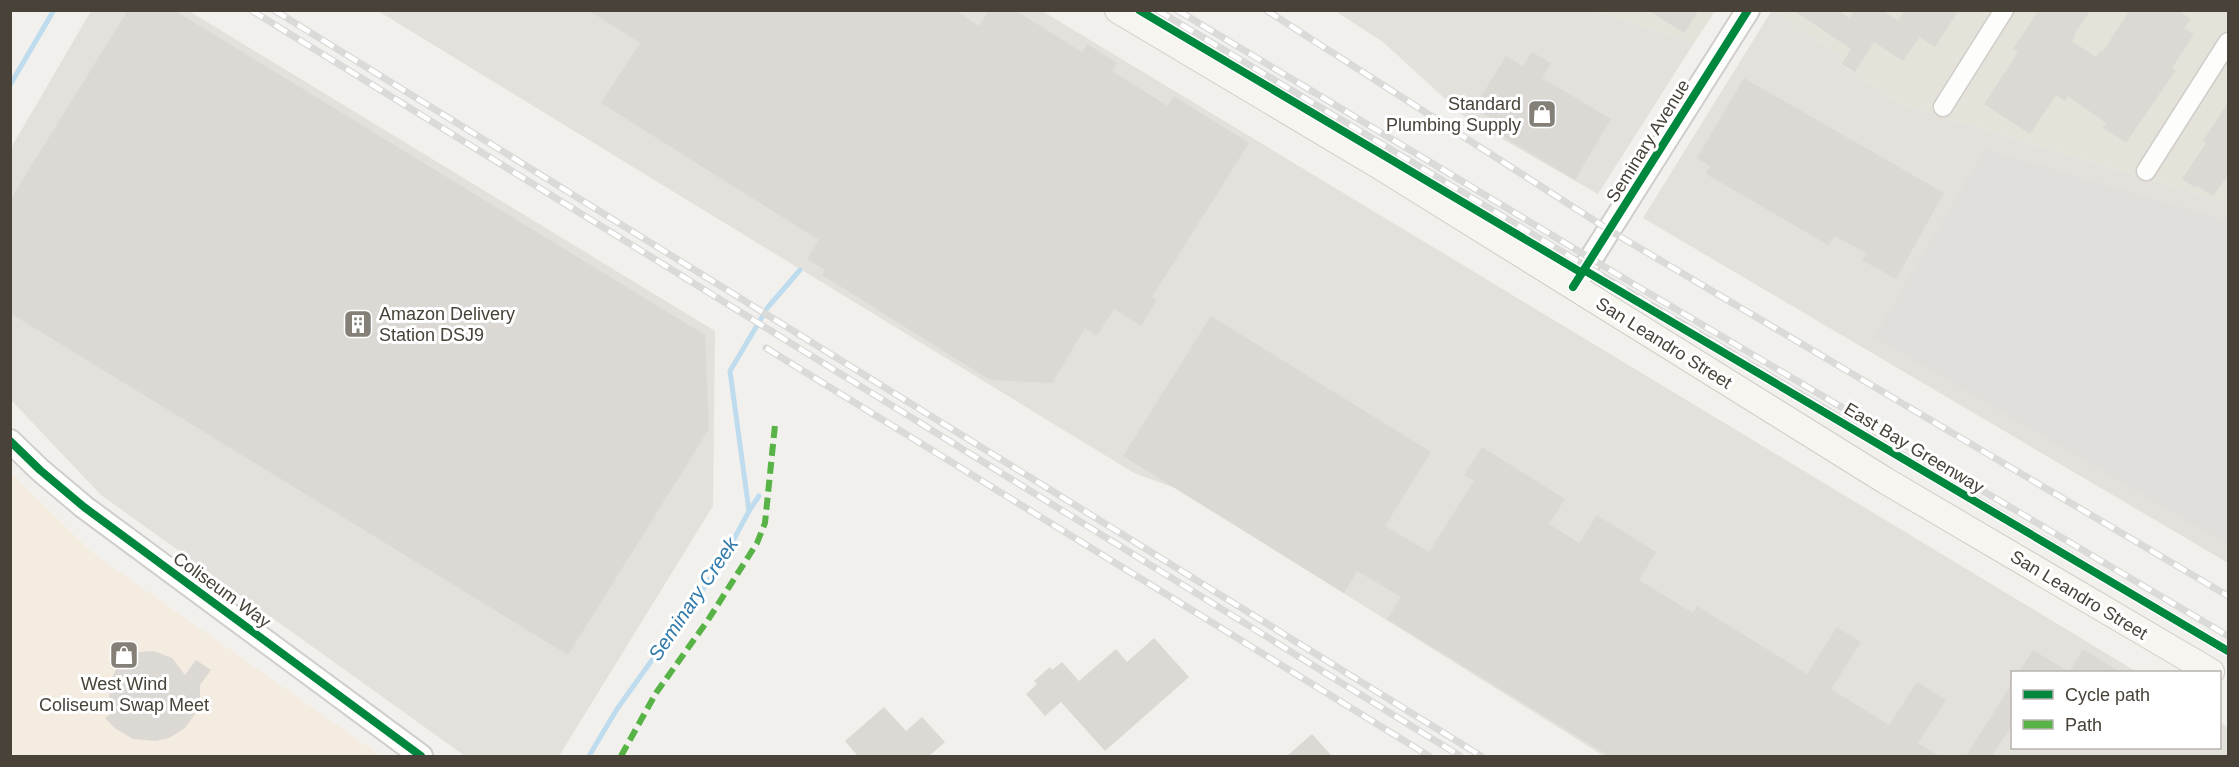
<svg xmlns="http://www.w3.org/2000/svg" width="2239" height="767" font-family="Helvetica,sans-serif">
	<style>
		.residential { fill: #e5e2da }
		.commercial { fill: #f4ece0 }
		.industrial { fill: #e4e0dc }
		.parking { fill: #e1dfdc }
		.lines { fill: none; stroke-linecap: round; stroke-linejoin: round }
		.stream { stroke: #bedcee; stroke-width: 5 }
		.building { fill: #dcd9d5 }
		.minor-casing { stroke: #d0ceca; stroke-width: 21 }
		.tertiary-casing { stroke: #d0ceca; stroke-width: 26 }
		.secondary-casing { stroke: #d0cdc4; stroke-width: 28 }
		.minor { stroke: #fdfdfc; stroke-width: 18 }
		.tertiary { stroke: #fdfdfc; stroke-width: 22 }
		.secondary { stroke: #f7f5f0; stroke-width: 26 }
		.rail-casing { stroke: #dadad9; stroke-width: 7 }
		.rail { stroke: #fff; stroke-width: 4.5; stroke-dasharray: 14; stroke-linecap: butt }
		.quiet { stroke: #57b346; stroke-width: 6; stroke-dasharray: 12 6; stroke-linecap: butt }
		.cycleway-casing { stroke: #fff; stroke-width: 11 }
		.cycleway { stroke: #00873e; stroke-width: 8 }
		.labels { text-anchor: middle; stroke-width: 6; stroke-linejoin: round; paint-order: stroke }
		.poi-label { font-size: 18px; fill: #484238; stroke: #fff; text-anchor: end }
		.street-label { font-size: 18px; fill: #484238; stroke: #fff }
		.water-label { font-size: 20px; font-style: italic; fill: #3079ab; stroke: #fff }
	</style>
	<rect width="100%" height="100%" fill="#f2f0ed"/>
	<g class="residential">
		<path d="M1594 11H1715L1694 43Z"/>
		<path d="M1773 11H2228V203L1899 104 1840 64 1843 58Z"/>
	</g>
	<path class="commercial" d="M10 471 93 553 381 756H11Z"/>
	<g class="industrial">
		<path d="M1772 10 1843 58 1840 64 1899 104 2228 203V563L1643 218Z"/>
		<path d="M91 11H189L715 331 713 506 559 756H465L101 495 11 400V148Z"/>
		<path d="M378 11H1042L2137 672H2012V748H2220V722L2228 728V756H1604L1175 488 1134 473Z"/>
		<path d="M1335 11H1594L1694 43 1598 194 1466 118 1383 42Z"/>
	</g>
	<path class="parking" d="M1985 149 2228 221V545L1874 337Z"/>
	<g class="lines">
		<g class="stream">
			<path d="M10 85 54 10"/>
			<path d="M749 511 759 496"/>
			<path d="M589 756 617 709 720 565 749 511 730 371 768 307 800 270"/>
		</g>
	</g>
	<g class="building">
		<path d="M128 10H174L705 335 709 429 568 655 10 313V200Z"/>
		<path d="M588 10H955L979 26 989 10H1015L1082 52 1087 44 1117 63 1112 71 1168 106 1174 96 1249 143 1152 297 1157 300 1141 326 1114 309 1097 336 1085 328 1052 383 990 380 822 275 825 270 807 259 819 240 601 103 640 43Z"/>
		<path d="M1648 10H1699L1684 33Z"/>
		<path d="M1793 10H1838L1849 18 1854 10H1882L1898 21 1905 10H1959L1935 47 1920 37 1903 61 1874 42 1855 72 1842 64 1851 49Z"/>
		<path d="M2039 10H2091L2074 35 2076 36 2072 41 2096 57 2101 50 2103 51 2130 10H2178L2191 19 2184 28 2194 34 2172 68 2176 70 2126 143 2103 128 2106 123 2068 96 2065 101 2056 95 2030 134 1984 104 2018 52 2013 49Z"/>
		<path d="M1532 52 1551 63 1542 78 1611 119 1575 180 1487 127 1492 119 1474 108 1506 56 1523 66Z"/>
		<path d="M1744 78 1944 193 1896 279 1862 260 1866 253 1835 236 1828 245 1706 174 1710 166 1697 158Z"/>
		<path d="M2229 101V174L2213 196 2197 186 2196 188 2182 179 2206 143 2203 141Z"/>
		<path d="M1211 316 1431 452 1385 526 1429 552 1474 481 1464 475 1482 447 1565 499 1549 524 1579 543 1597 515 1656 552 1639 580 1693 613 1697 606 1807 674 1837 627 1861 642 1831 689 1889 725 1917 682 1946 700 1918 743 1939 756H1609L1387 619 1401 597 1357 571 1344 593 1123 456Z"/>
		<path d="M1154 638 1189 677 1105 751 1061 702 1045 716 1026 694 1037 684 1034 681 1050 667 1052 670 1062 662 1079 681 1116 649 1127 662Z"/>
		<path d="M2083 649 2120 672H2019L2033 650 2069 672Z"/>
		<path d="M154 651 172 658 185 675 196 660 211 670 200 685V699L195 714 185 728 169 738 156 741 133 739 116 729 105 718 116 710 109 698 111 680 117 667 124 661 138 652Z"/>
		<path d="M2013 682V723L1992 756H1966Z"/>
		<path d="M884 707 906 731 922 717 945 742 929 756H858L845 741Z"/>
		<path d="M1312 734 1332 756H1287Z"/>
	</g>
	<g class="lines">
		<g class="minor-casing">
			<g id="minor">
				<path d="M1943 107 2004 10"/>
				<path d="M2146 171 2228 42"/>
			</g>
		</g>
		<g class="tertiary-casing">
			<g id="tertiary">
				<path d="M1573 287 1748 10"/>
				<path d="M10 441 40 470 84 507 421 756"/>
			</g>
		</g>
		<g class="secondary-casing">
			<path id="secondary" d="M1118 10 1383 168 1886 481 2211 672"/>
		</g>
		<use href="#minor" class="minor"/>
		<use href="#tertiary" class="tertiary"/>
		<use href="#secondary" class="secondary"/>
		<g class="rail-casing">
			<g id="rail">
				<path d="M251 10 1460 756"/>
				<path d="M274 10 1481 756"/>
				<path d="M1157 10 2228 649"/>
				<path d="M1177 10 1630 282 2228 636"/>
				<path d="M1266 10 1609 230 2228 596"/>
				<path d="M766 348 1429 756"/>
			</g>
		</g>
		<use href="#rail" class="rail"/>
		<path class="quiet" d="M621 756 656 693 708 620 757 543 765 523 775 425"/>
		<g class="cycleway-casing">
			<g id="cycleway">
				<path d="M1139 10 1582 273"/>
				<path d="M1584 270 2228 651"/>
				<path d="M1573 287 1748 10"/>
				<path d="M10 441 40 470 84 507 421 756"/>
			</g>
		</g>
		<use href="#cycleway" class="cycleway"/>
	</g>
	<defs>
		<g id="shop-square" transform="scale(1.5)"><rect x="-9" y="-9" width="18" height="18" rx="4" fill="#847f77" stroke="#fff"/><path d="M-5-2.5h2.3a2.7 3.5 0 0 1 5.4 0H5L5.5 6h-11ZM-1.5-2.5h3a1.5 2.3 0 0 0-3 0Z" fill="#fff"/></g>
		<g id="building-square" transform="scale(1.5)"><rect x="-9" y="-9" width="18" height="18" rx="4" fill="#847f77" stroke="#fff"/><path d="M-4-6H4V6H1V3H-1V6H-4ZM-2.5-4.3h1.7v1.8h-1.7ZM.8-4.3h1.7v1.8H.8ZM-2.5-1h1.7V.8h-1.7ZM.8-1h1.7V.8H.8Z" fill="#fff"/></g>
	</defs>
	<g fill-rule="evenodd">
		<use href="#shop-square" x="1542" y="114"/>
		<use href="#building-square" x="358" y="324"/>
		<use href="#shop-square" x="124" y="655"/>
	</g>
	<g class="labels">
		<g class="poi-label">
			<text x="1521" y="110">Standard<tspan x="1521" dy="21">Plumbing Supply</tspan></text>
			<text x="379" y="320" text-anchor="start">Amazon Delivery<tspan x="379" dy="21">Station DSJ9</tspan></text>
			<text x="124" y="690" text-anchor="middle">West Wind<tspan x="124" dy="21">Coliseum Swap Meet</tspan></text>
		</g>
		<g class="street-label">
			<text transform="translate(1648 141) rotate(-58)" y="6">Seminary Avenue</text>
			<text transform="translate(1664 343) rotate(32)" y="6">San Leandro Street</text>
			<text transform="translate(1914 448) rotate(31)" y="6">East Bay Greenway</text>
			<text transform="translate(222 590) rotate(36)" y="6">Coliseum Way</text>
			<text transform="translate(2079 595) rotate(31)" y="6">San Leandro Street</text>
		</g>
		<g class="water-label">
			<text transform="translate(693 599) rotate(-56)" y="7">Seminary Creek</text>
		</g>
	</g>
	<rect width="2239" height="767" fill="none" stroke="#484238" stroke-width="24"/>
	<rect x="2011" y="671" width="210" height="78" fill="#ffffff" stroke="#b6b3af" stroke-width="1.5"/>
	<rect x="2023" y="690" width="30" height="9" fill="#00873e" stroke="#b6b3af" stroke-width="1.5"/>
	<text x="2065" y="701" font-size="18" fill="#484238">Cycle path</text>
	<rect x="2023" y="720" width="30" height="9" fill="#57b346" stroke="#b6b3af" stroke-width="1.5"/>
	<text x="2065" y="731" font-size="18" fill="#484238">Path</text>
</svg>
